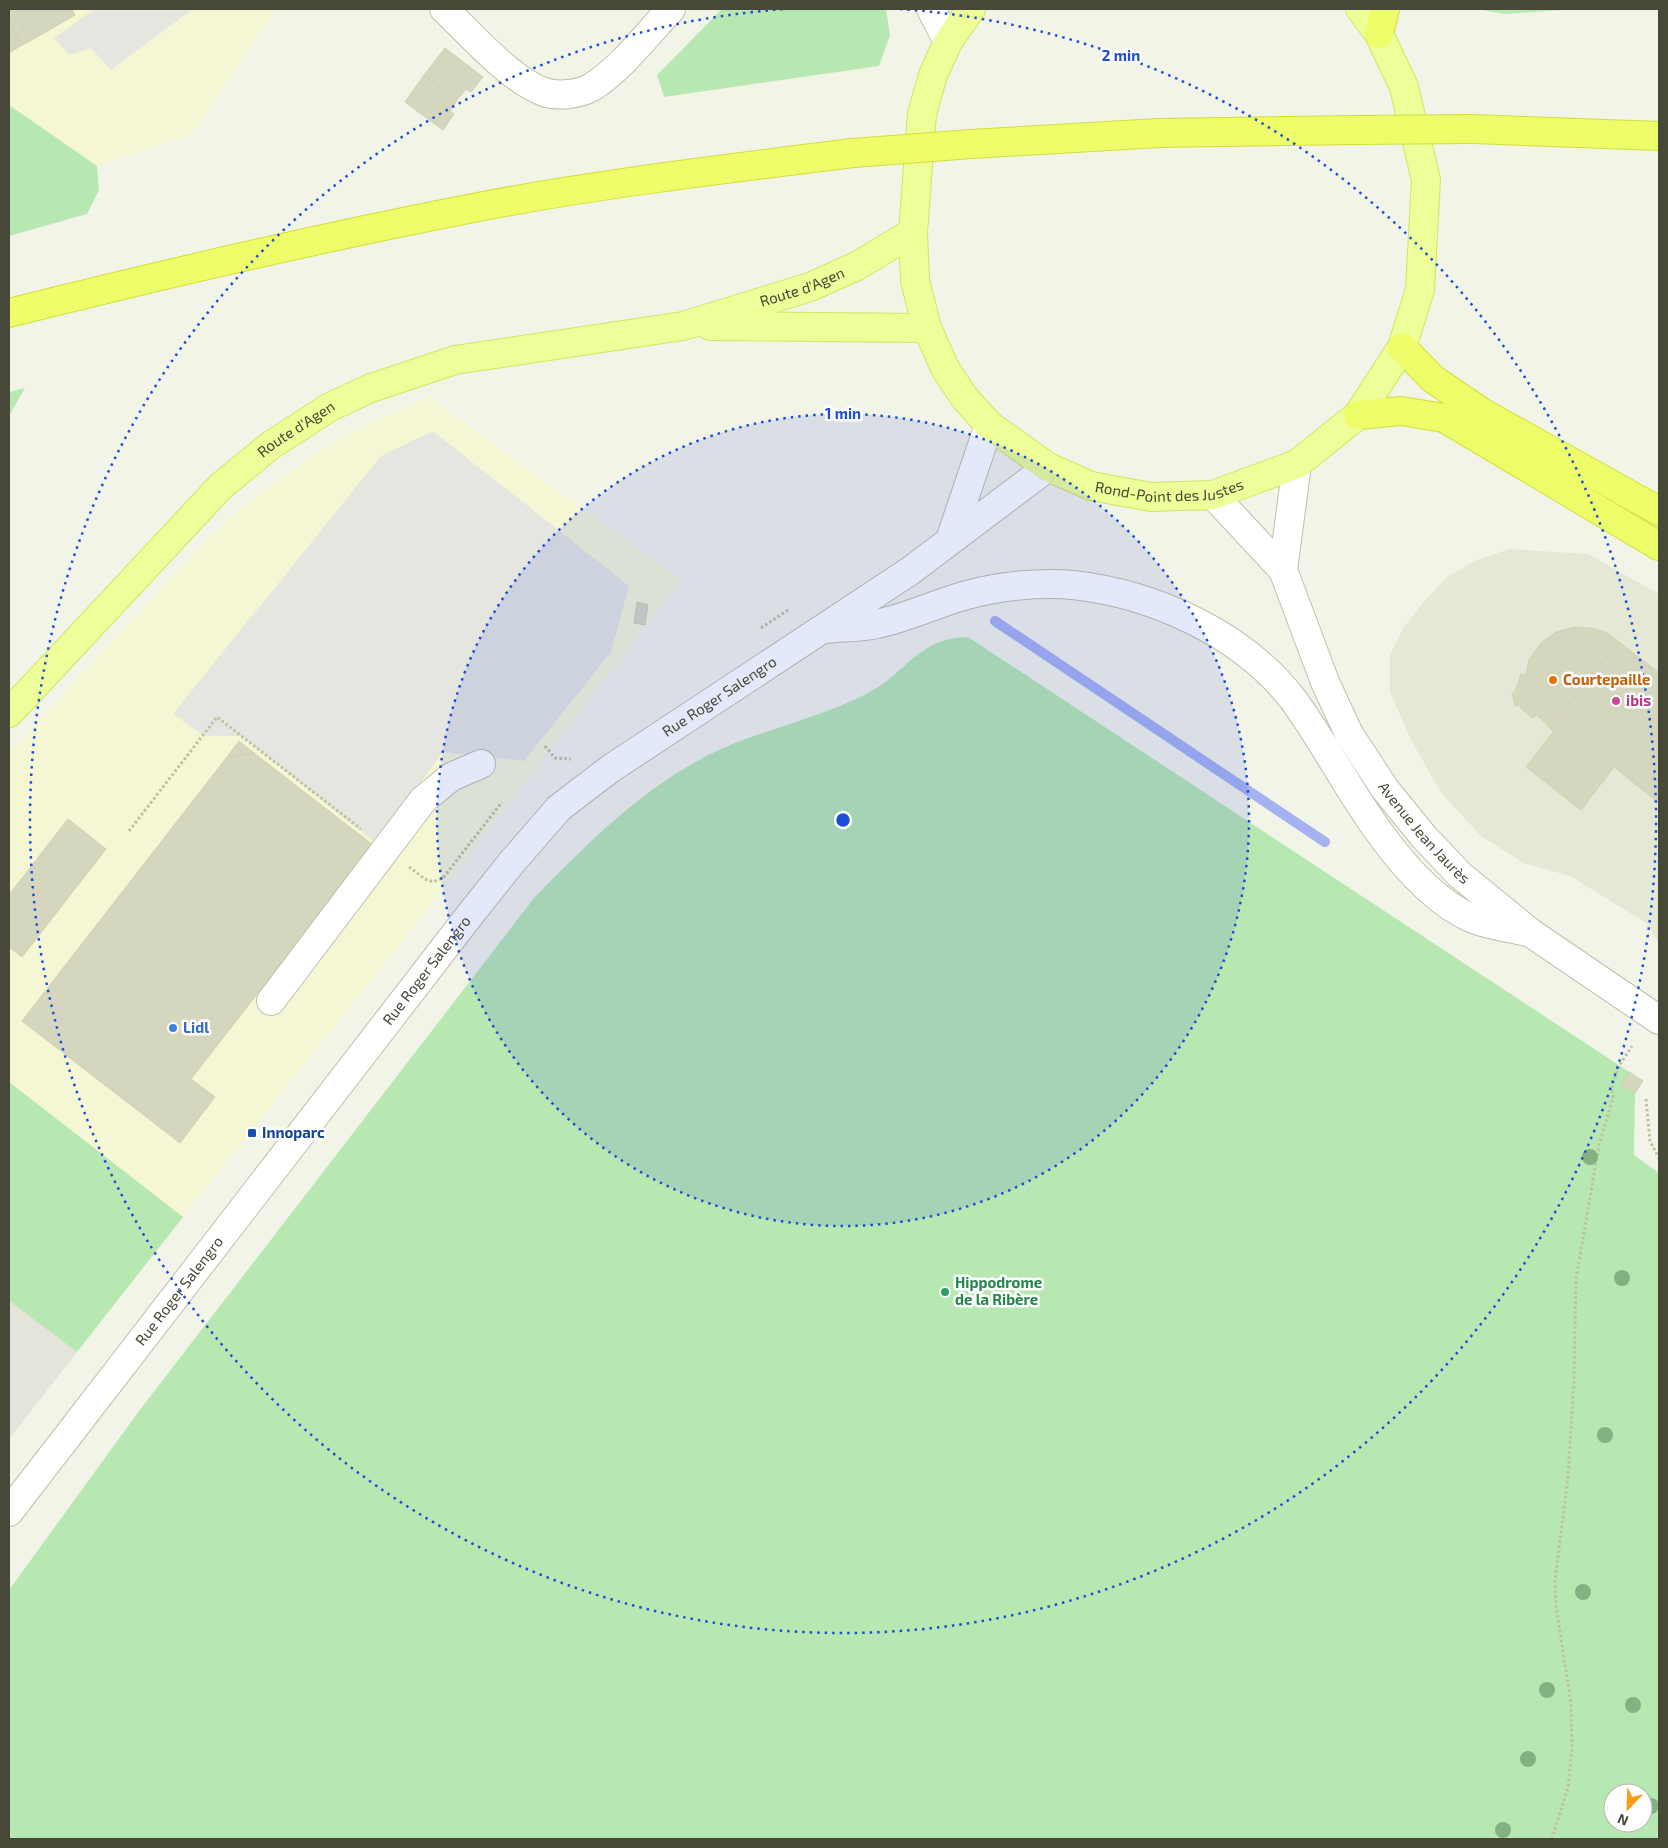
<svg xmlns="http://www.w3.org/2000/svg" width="1668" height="1848" font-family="'Exo 2',sans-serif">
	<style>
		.residential { fill: #e6e8d6 }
		.commercial { fill: #f5f6d4 }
		.industrial { fill: #e4e4da }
		.green { fill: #b7e8b1; fill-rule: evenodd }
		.parking { fill: #e5e6e0 }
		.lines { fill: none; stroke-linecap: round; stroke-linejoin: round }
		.stream { stroke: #a5b1f1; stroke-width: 10 }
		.building { fill: #d5d6be; stroke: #cfd1b1 }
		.minor-casing { stroke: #bec0ab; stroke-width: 30 }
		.major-casing { stroke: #d3e467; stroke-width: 30 }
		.highway-casing { stroke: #d2de39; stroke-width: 30 }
		.path { stroke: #bec29c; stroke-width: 3; stroke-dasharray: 2.5 2.5; stroke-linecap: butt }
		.minor { stroke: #fff; stroke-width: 28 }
		.major { stroke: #eefe98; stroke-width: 28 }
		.highway { stroke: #eefe6a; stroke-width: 28 }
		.highway-bridge-casing { stroke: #d2de39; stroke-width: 30; stroke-linecap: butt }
		.highway-bridge { stroke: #eefe6a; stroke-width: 28 }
		.tree { fill: #84b182 }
		.ring { fill: none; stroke: #1d4ed8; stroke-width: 2.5; stroke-dasharray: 2.5 5 }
		.food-dot { fill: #e8710a; stroke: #fff; stroke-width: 2 }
		.hotel-dot { fill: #d1479c; stroke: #fff; stroke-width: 2 }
		.shop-dot { fill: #3f7fe0; stroke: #fff; stroke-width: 2 }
		.transit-dot { fill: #1a4fb4; stroke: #fff; stroke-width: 2 }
		.leisure-dot { fill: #2e9e5b; stroke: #fff; stroke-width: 2 }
		.labels { text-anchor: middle; stroke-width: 5; stroke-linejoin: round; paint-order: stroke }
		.street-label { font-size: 15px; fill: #474837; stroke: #fff }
		.food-label { font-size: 15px; font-weight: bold; fill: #c56008; stroke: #fff; text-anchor: start }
		.hotel-label { font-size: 15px; font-weight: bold; fill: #b23c85; stroke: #fff; text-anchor: start }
		.shop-label { font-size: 15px; font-weight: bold; fill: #366cbe; stroke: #fff; text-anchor: start }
		.transit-label { font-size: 15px; font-weight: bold; fill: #164399; stroke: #fff; text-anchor: start }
		.leisure-label { font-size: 15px; font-weight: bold; fill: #27864d; stroke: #fff; text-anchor: start }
		.centre { fill: #1d4ed8; stroke: #fff; stroke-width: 2.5 }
		.ring-label { font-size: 15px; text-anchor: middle; font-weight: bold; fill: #1d4ed8; stroke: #fff; stroke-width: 5; stroke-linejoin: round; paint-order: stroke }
	</style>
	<rect width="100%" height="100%" fill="#f3f4e8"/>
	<path class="residential" d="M1510 549 1588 554 1659 594V943L1645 922 1570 876 1523 863 1480 835 1442 794 1411 740 1390 692V655L1403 628 1422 604 1446 578 1476 560Z"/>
	<g class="commercial">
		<path d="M9 9H276L192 134 97 166 9 105Z"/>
		<path d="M429 397 681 580 445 887 183 1217 9 1082V753L200 547 232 516 270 486 320 451 361 427Z"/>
	</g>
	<path class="industrial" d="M9 1301 77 1352 9 1439Z"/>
	<g class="green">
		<path d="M722 9H886L890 35 879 66 664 97 657 75Z"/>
		<path d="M1476 9H1576L1505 14Z"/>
		<path d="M9 105 97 166 99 190 87 214 9 236Z"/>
		<path d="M25 388 9 416V392Z"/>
		<path d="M968 637 1643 1081 1635 1093 1634 1155 1659 1173V1839H9V1590L139 1411 534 898C585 846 635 795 699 760 752 731 814 721 868 693 907 673 917 638 968 637ZM1613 1793H1643V1823H1613Z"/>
		<path d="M9 1082 183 1217 77 1352 9 1301Z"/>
	</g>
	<g class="parking">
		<path d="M95 9H193L111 70 91 48 69 55 54 38Z"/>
		<path d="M433 431 629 586 611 652 524 761 443 752 376 843 241 736H204L173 714 381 456Z"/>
	</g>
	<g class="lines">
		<path class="stream" d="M995 621 1325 842"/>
	</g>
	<g class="building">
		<path d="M9 9H72L75 15 30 41 18 19 9 24Z"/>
		<path d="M18 19 30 41 22 45 10 23Z"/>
		<path d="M10 23 22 45 9 53V24Z"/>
		<path d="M445 48 483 77 471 92 466 89 457 100 424 75Z"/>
		<path d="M424 75 457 100 450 111 454 114 443 130 405 102Z"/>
		<path d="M637 602 648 605 645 625 634 623Z"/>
		<path d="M1575 627 1596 629 1607 633 1619 642 1550 728 1537 715 1532 718 1518 705 1515 706 1512 693H1515L1521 674 1526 675 1529 660 1541 643 1556 632Z"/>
		<path d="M1619 642 1659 673V803L1614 767 1581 810 1526 767 1554 731 1550 728Z"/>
		<path d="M239 741 254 753 227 757Z"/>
		<path d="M254 753 373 845 191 1079 215 1097 180 1143 22 1021 227 757Z"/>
		<path d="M68 819 106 849 22 957 9 947V895Z"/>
		<path d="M1629 1072 1643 1081 1635 1093 1621 1084Z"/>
	</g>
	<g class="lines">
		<g class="minor-casing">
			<g id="minor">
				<path d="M444 9C471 34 510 80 544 92 558 97 580 94 592 87 621 69 648 33 671 9"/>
				<path d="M931 9 948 42"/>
				<path id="s1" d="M1213 495 1283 570 1325 682 1349 734 1385 789 1424 837 1460 875 1531 933 1659 1020"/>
				<path d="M950 540 989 425"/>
				<path d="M1283 570 1297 464"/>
				<path d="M826 629C842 627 860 628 877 624 907 618 937 603 967 595 999 586 1039 582 1073 585 1155 594 1245 635 1295 702 1325 744 1349 791 1379 832 1402 864 1436 903 1473 919 1490 926 1513 928 1531 933"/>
				<path d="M271 1001 423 800 451 777 481 764"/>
				<path id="s2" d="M9 1512 469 916 512 862 559 808 610 769 910 571 1048 467"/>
			</g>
		</g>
		<g class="major-casing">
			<g id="major">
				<path id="s3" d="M971 9 948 42 933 75 922 114 913 232 915 281 927 328 946 370 964 397 989 425 1048 467 1091 486 1151 497 1213 495 1297 464 1358 415 1402 347 1420 290 1426 180 1404 87 1379 34 1360 9"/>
				<path d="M710 326 927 328"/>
				<path id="s4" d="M9 713 221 486 271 445 330 407 371 388 455 360 683 326 810 287 857 266 913 232"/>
			</g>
		</g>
		<g class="highway-casing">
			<g id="highway">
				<path d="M1379 34 1385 9"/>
				<path d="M1473 129 1659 136"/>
				<path d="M971 144 1159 133 1356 130"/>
				<path d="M9 313C161 275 314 239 468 209 595 184 724 169 853 153"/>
				<path d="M1402 347 1433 379 1483 413 1659 511"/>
				<path d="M1358 415 1401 411 1444 418 1659 546"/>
			</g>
		</g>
		<g class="path">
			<path d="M761 628 788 610"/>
			<path d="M545 746 555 758 571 759"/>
			<path d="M129 831 217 717 361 829"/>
			<path d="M409 867 425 879 433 882 443 878 502 802"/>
			<path d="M1646 1099 1650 1141 1659 1158"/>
			<path d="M1552 1839 1568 1787 1572 1748 1571 1704 1556 1606 1555 1581 1568 1477 1574 1378 1576 1279 1599 1145 1613 1099 1612 1086 1619 1066 1632 1046"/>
		</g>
		<use href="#minor" class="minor"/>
		<use href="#major" class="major"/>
		<use href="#highway" class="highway"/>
		<g class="highway-bridge-casing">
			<g id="highway-bridge">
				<path d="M1356 130 1473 129"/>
				<path d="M853 153 971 144"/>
			</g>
		</g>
		<use href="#highway-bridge" class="highway-bridge"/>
	</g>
	<g class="tree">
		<circle cx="1590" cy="1157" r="8"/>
		<circle cx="1622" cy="1278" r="8"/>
		<circle cx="1605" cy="1435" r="8"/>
		<circle cx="1583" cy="1592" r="8"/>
		<circle cx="1547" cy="1690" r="8"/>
		<circle cx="1633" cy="1705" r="8"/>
		<circle cx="1528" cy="1759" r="8"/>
		<circle cx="1651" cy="1806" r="8"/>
		<circle cx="1503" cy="1830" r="8"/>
	</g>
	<circle cx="843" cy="820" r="406" fill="#1d4ed8" fill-opacity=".12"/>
	<g class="ring">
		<circle cx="843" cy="820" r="406"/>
		<path d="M900 9A813 813 0 1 1 786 9"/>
	</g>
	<circle class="food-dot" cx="1553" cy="680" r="5"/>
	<circle class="hotel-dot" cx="1616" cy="701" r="5"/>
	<circle class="shop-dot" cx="173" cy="1028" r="5"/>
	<rect class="transit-dot" x="247" y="1128" width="10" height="10" rx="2.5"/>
	<circle class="leisure-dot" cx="945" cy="1292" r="5"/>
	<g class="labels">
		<g class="street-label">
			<text dy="5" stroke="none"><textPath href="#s4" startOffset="935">Route d'Agen</textPath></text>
			<text dy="5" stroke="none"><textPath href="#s4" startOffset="405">Route d'Agen</textPath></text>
			<text dy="5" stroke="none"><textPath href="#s3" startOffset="648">Rond-Point des Justes</textPath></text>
			<text dy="5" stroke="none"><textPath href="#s2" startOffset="1089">Rue Roger Salengro</textPath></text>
			<text dy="5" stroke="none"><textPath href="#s1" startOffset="404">Avenue Jean Jaurès</textPath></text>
			<text dy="5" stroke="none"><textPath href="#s2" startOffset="684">Rue Roger Salengro</textPath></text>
			<text dy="5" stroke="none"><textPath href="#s2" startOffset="279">Rue Roger Salengro</textPath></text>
		</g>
		<g class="food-label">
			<text x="1563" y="685">Courtepaille</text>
		</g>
		<g class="hotel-label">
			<text x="1626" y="706">ibis</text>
		</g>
		<g class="shop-label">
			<text x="183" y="1033">Lidl</text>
		</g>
		<g class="transit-label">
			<text x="262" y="1138">Innoparc</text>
		</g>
		<g class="leisure-label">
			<text x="955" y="1288">Hippodrome<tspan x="955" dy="17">de la Ribère</tspan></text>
		</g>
	</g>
	<circle cx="843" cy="820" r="8" class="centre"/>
	<g class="ring-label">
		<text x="1121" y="61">2 min</text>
		<text x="843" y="419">1 min</text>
	</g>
	<rect width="1668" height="1848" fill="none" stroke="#474837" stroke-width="20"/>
	<g transform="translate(1628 1808) rotate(203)"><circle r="24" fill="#ffffff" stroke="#b5b6af"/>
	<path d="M0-4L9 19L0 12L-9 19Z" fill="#fa9d1a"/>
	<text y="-8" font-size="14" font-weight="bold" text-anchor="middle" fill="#474837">N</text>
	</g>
</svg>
